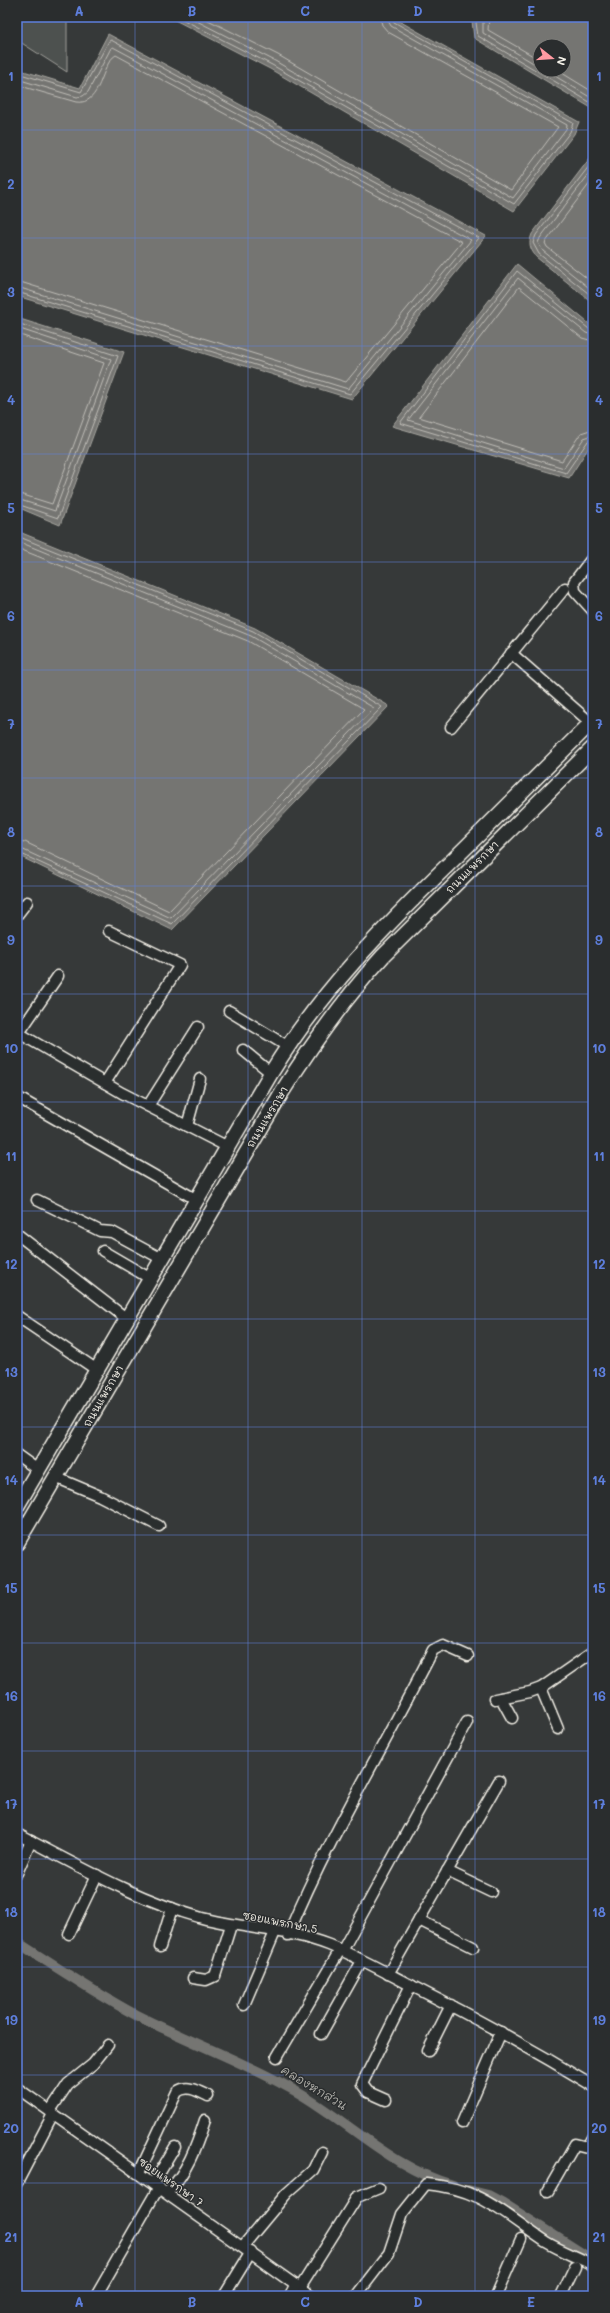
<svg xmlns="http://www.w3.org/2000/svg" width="610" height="2313" font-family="Mali,'Playpen Sans Thai',sans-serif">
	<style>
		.green { fill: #4e514f; stroke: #a1a19c }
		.water { fill: #757572; stroke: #a8a7a1; fill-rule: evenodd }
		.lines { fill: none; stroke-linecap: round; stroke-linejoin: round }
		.shore { stroke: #c1bfb9; stroke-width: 1 }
		.canal { stroke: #757572; stroke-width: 10 }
		.minor-casing { stroke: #f4f1e8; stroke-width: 13 }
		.secondary-casing { stroke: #f4f1e8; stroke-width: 17 }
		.minor { stroke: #2a2d2e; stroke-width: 10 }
		.secondary { stroke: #2a2d2e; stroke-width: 14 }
		.grid { fill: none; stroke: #5e7fdd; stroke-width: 1; stroke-opacity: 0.55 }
		.labels { text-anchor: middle; stroke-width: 3; stroke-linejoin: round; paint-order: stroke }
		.street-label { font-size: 11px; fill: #f4f1e8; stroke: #2a2d2e }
		.water-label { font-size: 12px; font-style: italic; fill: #b4b3ad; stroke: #2a2d2e }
		.neatline { fill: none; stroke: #5e7fdd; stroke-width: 1.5 }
		.grid-label { font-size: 13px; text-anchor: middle; font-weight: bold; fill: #5e7fdd }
	</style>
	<rect width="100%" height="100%" fill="#363939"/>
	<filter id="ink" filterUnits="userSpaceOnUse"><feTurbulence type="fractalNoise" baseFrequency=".025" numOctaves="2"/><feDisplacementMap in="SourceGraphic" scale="8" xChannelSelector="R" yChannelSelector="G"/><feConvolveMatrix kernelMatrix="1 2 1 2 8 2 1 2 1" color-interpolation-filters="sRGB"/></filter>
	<g filter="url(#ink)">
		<path class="green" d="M17 17H67V72L17 40Z"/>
		<g class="water">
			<path d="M169 17H392L579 122 574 134 514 211 270 69Z"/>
			<path d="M475 17H593V109L474 38 472 21ZM540 46H564V70H540Z"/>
			<path d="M108 34 486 236 352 399 17 296V69L80 88Z"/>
			<path d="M593 154V303L536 257C530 248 528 244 532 234Z"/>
			<path d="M517 264 593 327V441L569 478 392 426Z"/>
			<path d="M17 318 124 352 60 525 17 507Z"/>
			<path d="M17 531 255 628 389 706 172 930 17 855Z"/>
		</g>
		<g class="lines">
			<g class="shore">
				<path d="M178 17 272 65 514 204 570 132 573 123 394 22 391 17"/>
				<path d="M189 17 275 61 513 198 566 129 567 125 391 26 386 17"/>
				<path d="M202 17 278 55 511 190 558 127 388 32 382 25 380 17"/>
				<path d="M478 17 476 23 478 36 593 104"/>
				<path d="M483 17V33L540 67"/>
				<path d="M489 17 488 30 540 60"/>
				<path d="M545 70 593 99"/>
				<path d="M557 70 593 92"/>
				<path d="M17 73 81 92 109 41 111 40 479 238 350 394 17 292"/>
				<path d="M17 79 77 97 83 96 88 92 111 48 113 47 471 240 348 389 17 287"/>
				<path d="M17 85 76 102C102 106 100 64 116 55L462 242 346 382 17 281"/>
				<path d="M593 161 536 235 533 243 539 254 593 297"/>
				<path d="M593 169 540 238 538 243 543 251 593 291"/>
				<path d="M593 179 545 243 547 247 593 283"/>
				<path d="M17 323 118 356 58 518 17 504"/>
				<path d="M17 328 111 359 55 511 17 499"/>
				<path d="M593 330 589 329 517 271 400 423 566 473 588 441 593 440"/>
				<path d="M17 334 104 363 52 504 17 493"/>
				<path d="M593 335 586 333 518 278 408 420 564 468 584 438 593 435"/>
				<path d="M593 341 582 338 519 287 419 417 562 461 581 433 593 429"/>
				<path d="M17 536 253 631 382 707 172 924 17 852"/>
				<path d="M17 541 251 636 374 708 171 918 17 847"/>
				<path d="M17 548 248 641 364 709 169 911 25 842 17 841"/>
			</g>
			<g class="canal">
				<path d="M17 1942C56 1967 95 1993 136 2015 189 2042 246 2062 297 2092 349 2122 395 2170 453 2185"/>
				<path d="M468 2190 488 2195 503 2203 591 2259"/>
			</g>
			<g class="minor-casing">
				<g id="minor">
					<path d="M593 557 574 582 575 591 593 611"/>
					<path d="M511 653 591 723"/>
					<path d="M451 727 565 588"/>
					<path d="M17 915 27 902"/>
					<path d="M229 1011 287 1046"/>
					<path d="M17 1032 122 1093 228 1147"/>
					<path d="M19 1033 58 976"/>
					<path d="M243 1050 271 1073"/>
					<path d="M105 1083 180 965 109 931"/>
					<path d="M17 1097 197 1200"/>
					<path d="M148 1106 198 1027"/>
					<path d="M187 1126 200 1079"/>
					<path d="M37 1200 100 1231 112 1232 162 1259"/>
					<path d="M17 1234 127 1319"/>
					<path d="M103 1251 151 1279"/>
					<path d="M17 1316 97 1370"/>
					<path d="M17 1455 38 1470"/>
					<path d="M55 1477 100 1496 159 1526"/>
					<path d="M541 1688 558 1729"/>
					<path d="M501 1698 512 1718"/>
					<path d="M495 1699 530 1692 541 1688 593 1652"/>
					<path d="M17 1834C77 1865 137 1900 202 1918 244 1929 289 1929 329 1945 358 1957 385 1972 412 1986 474 2017 534 2050 593 2086"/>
					<path d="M447 1871 491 1892"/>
					<path d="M17 1873 31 1841"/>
					<path d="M419 1920 473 1947"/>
					<path d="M69 1934 97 1875"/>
					<path d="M288 1935C329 1836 385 1745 433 1650L443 1645 468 1656"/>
					<path d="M160 1947 172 1908"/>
					<path d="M342 1951 467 1722"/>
					<path d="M388 1974 499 1781"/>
					<path d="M193 1978 206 1980 215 1976 231 1925"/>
					<path d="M244 2005 275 1932"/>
					<path d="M321 2034 362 1961"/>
					<path d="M428 2051 451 2005"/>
					<path d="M277 2057 340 1950"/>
					<path d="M17 2088 311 2296"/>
					<path d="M386 2100 368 2092 362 2084 411 1985"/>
					<path d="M50 2111 68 2084 93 2064 108 2045"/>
					<path d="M462 2123 501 2032"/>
					<path d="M139 2173 177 2092C187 2084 198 2091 208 2096"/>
					<path d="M17 2183 53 2114"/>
					<path d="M153 2184 175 2147"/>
					<path d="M548 2191 575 2144 587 2147 593 2136"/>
					<path d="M167 2193C187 2172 196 2148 205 2120"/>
					<path d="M243 2246 287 2193 313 2170 322 2152"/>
					<path d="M300 2288 357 2197 379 2188"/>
					<path d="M96 2296 159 2187"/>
					<path d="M224 2296 251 2252"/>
					<path d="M290 2296 296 2285"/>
					<path d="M356 2296 389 2253 402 2214 426 2184C483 2189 502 2213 546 2242 561 2251 578 2257 593 2265"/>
					<path d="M496 2296 521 2239"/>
					<path d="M561 2296 575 2267"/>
				</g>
			</g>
			<g class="secondary-casing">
				<g id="secondary">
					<path d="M17 1506 271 1073C320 992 385 926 453 860 500 814 546 767 593 721"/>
					<path d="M17 1543 282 1092C312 1044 345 998 383 956L593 748"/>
				</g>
			</g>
			<use href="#minor" class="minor"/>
			<use href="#secondary" class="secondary"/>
		</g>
	</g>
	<path class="grid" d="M135 17V2296M248 17V2296M362 17V2296M475 17V2296M17 130H593M17 238H593M17 346H593M17 454H593M17 562H593M17 670H593M17 778H593M17 886H593M17 994H593M17 1102H593M17 1211H593M17 1319H593M17 1427H593M17 1535H593M17 1643H593M17 1751H593M17 1859H593M17 1967H593M17 2075H593M17 2183H593"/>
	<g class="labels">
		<g class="street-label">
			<text transform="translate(472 867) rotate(-45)" y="4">ถนนแพรกษา</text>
			<text transform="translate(267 1117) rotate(-59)" y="4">ถนนแพรกษา</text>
			<text transform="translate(103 1396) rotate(-60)" y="4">ถนนแพรกษา</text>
			<text transform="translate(280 1922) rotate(11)" y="4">ซอยแพรกษา 5</text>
			<text transform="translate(171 2182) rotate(35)" y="4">ซอยแพรกษา 7</text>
		</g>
		<g class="water-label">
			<text transform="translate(314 2088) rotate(31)" y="4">คลองหกส่วน</text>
		</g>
	</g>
	<rect width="610" height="2313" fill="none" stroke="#2a2d2e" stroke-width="44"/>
	<g transform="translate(552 58) rotate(107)"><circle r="19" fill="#2a2d2e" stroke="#7b7b78"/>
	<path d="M0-3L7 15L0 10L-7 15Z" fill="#ff9aa2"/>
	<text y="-6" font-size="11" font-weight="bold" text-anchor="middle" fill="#f4f1e8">N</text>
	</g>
	<rect x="22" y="22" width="566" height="2269" class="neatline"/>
	<g class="grid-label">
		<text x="79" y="16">A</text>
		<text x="192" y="16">B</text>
		<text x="305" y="16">C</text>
		<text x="418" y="16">D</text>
		<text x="531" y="16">E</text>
		<text x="11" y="81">1</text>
		<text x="599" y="81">1</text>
		<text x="11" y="189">2</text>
		<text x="599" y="189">2</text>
		<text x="11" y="297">3</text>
		<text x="599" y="297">3</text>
		<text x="11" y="405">4</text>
		<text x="599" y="405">4</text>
		<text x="11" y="513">5</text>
		<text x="599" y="513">5</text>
		<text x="11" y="621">6</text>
		<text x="599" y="621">6</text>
		<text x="11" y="729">7</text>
		<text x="599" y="729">7</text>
		<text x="11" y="837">8</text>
		<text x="599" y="837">8</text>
		<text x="11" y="945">9</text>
		<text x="599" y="945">9</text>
		<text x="11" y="1053">10</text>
		<text x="599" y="1053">10</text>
		<text x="11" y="1161">11</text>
		<text x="599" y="1161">11</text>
		<text x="11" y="1269">12</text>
		<text x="599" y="1269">12</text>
		<text x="11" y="1377">13</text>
		<text x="599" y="1377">13</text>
		<text x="11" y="1485">14</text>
		<text x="599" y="1485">14</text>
		<text x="11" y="1593">15</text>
		<text x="599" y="1593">15</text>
		<text x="11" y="1701">16</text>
		<text x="599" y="1701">16</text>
		<text x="11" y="1809">17</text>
		<text x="599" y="1809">17</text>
		<text x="11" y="1917">18</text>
		<text x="599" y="1917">18</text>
		<text x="11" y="2025">19</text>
		<text x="599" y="2025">19</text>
		<text x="11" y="2133">20</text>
		<text x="599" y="2133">20</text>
		<text x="11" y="2242">21</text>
		<text x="599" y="2242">21</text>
		<text x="79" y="2307">A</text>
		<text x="192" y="2307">B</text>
		<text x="305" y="2307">C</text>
		<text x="418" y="2307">D</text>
		<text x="531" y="2307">E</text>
	</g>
</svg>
